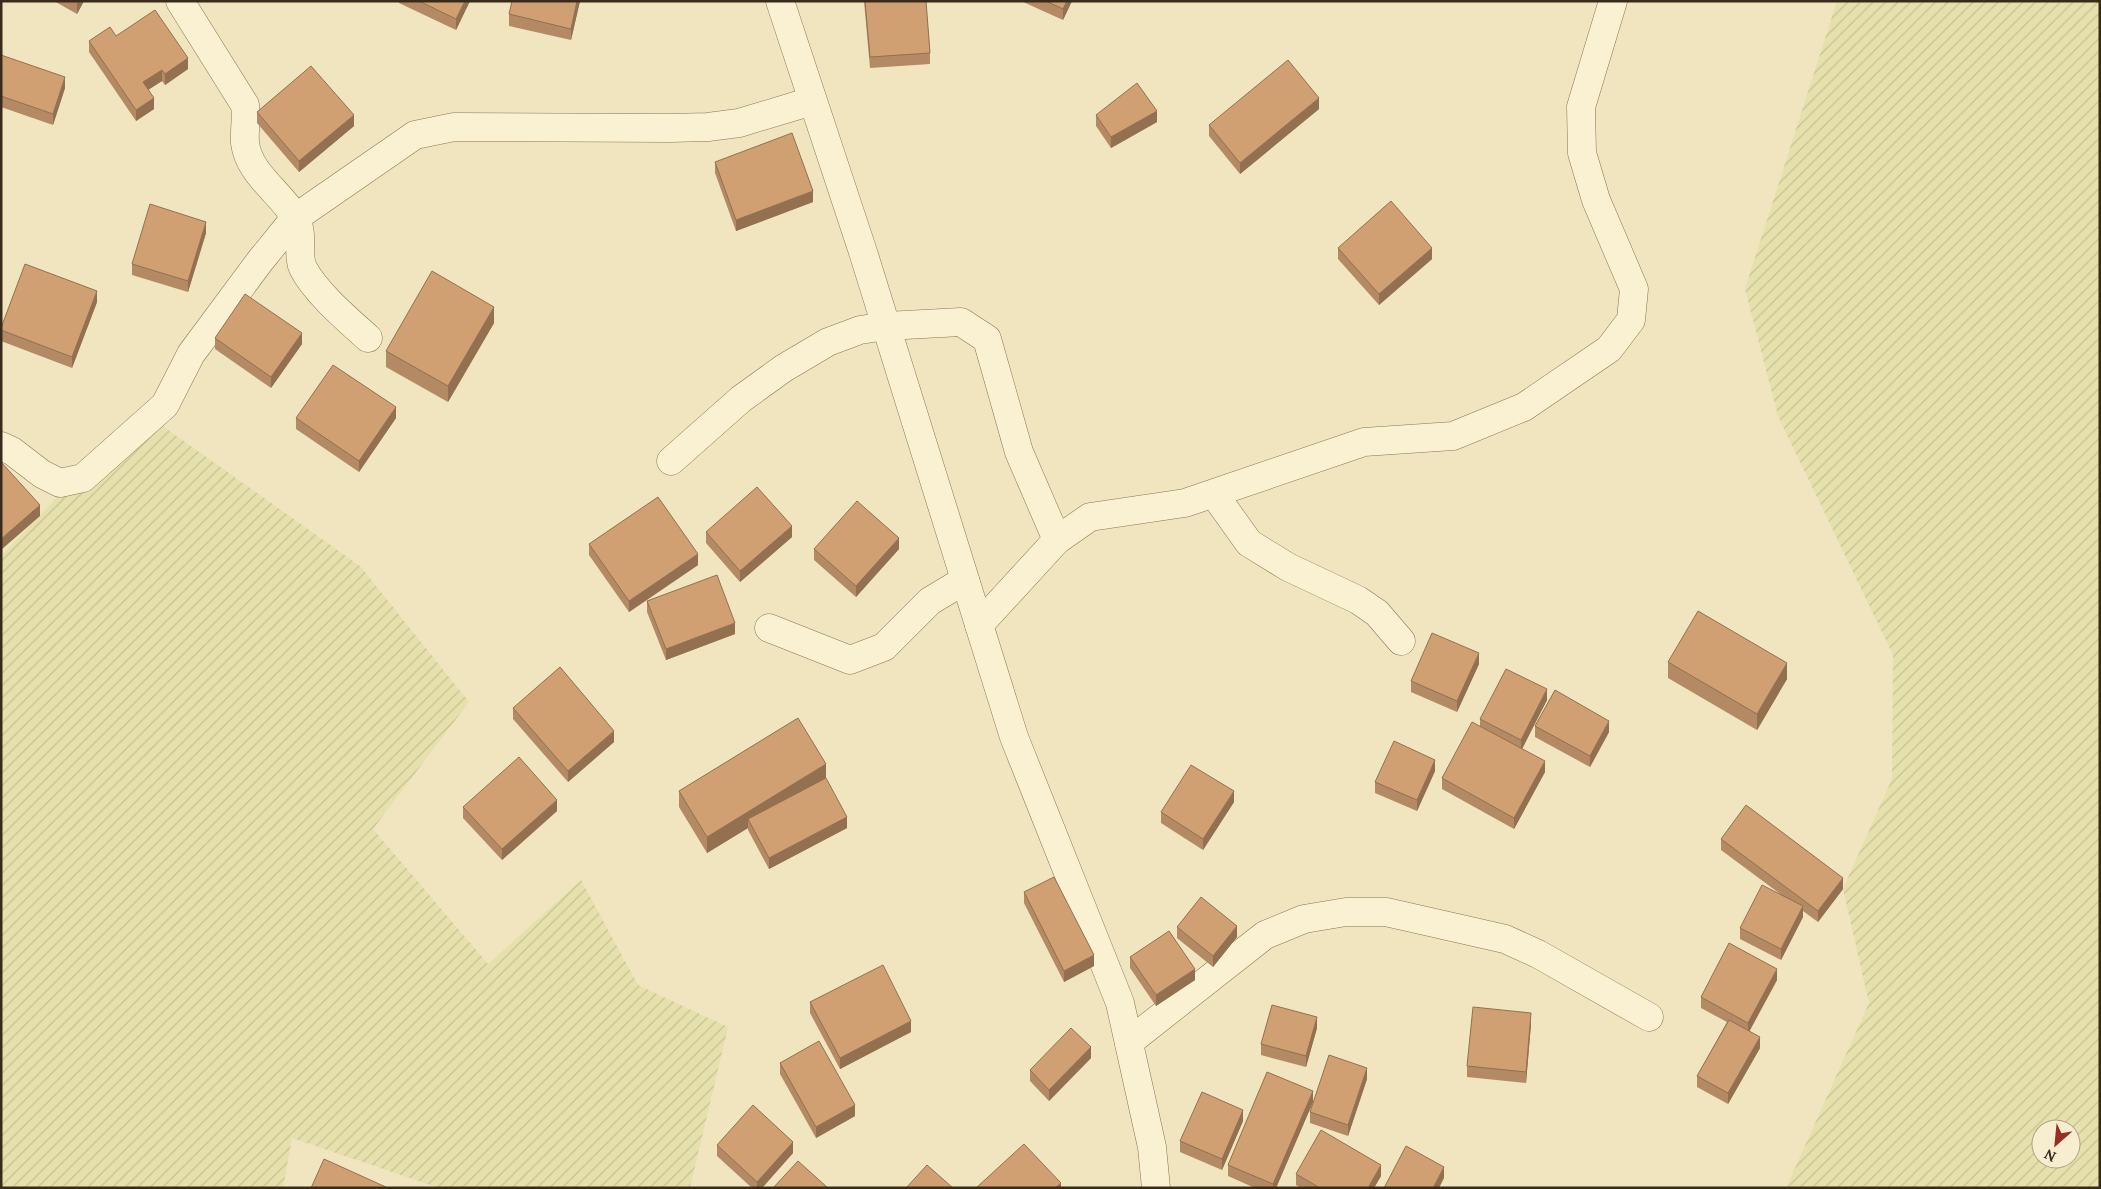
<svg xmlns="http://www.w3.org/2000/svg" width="2101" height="1189" font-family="Lora,serif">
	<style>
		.farmland { fill: url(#farmland-furrows); fill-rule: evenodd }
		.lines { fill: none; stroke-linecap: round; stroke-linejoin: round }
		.street-casing { stroke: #897556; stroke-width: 29 }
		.street { stroke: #faf1d2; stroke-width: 28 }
		.wall { fill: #b38a63 }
		.shaded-wall { fill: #927050 }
		.building { fill: #d0a073; stroke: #927050 }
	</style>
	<defs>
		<pattern id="farmland-furrows" width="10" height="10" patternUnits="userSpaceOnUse" patternTransform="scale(1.25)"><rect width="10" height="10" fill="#e6e1ac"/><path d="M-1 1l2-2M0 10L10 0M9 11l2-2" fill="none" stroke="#c6c193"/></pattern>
	</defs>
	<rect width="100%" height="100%" fill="#f0e5bf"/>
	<g class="farmland">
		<path d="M1837 1H2100V1188H1786L1869 1003 1843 889 1892 779 1893 655 1778 416 1745 289ZM2041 1129H2071V1159H2041Z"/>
		<path d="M140 410 360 566 469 702 373 829 488 964 581 880 638 985 728 1027 690 1188H439L292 1138 283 1188H1V556Z"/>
	</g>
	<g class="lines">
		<g class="street-casing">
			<g id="street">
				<path d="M180 1 245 105C247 119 244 131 245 143 249 175 282 193 296 219 304 235 297 256 303 268 315 292 348 320 368 338"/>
				<path d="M780 1 863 252 1014 737 1120 1003 1152 1147 1156 1188"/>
				<path d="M1 446 12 451 42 474 60 483 83 478 165 405 191 354 260 261 295 218 415 135 454 127 670 128 708 127 739 123 812 101"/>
				<path d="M671 461 741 399 784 368 828 342 860 330 886 326 961 322 987 339 1019 452 1057 540"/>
				<path d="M1214 494 1249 543 1288 567 1358 600 1377 613 1401 641"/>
				<path d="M979 625 1057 540 1090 517 1185 503 1364 442 1453 436 1524 407 1609 349 1631 320 1634 289 1596 200 1582 153 1581 107 1613 1"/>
				<path d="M769 628 850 660 884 647 930 601 965 580"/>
				<path d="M1129 1042 1265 935 1304 919 1346 912H1386L1505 939 1538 954 1649 1017"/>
			</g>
		</g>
		<use href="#street" class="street"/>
	</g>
	<g class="wall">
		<path d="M54 1H84L77 14Z"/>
		<path d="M399 1H470L456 30 399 3Z"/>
		<path d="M512 1H580L571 40 509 26V14Z"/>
		<path d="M864 1H926L930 53V64L870 68Z"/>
		<path d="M1021 1H1072L1063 20Z"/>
		<path d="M116 36 188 69 165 85 162 81 148 90 154 109 136 121 89 52V41Z"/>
		<path d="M1 55 65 88 53 125 1 107Z"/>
		<path d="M1319 109 1240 174 1209 136V125Z"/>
		<path d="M257 112 354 126 299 172 257 123Z"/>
		<path d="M1096 115 1157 122 1111 148 1096 126Z"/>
		<path d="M715 162 813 202 736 231 715 173Z"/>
		<path d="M206 233 188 292 132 275V264Z"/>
		<path d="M1338 248 1432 259 1379 305 1338 259Z"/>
		<path d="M97 302 72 368 1 341V328Z"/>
		<path d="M494 323 448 402 386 367V351Z"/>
		<path d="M215 338 302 344 271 388 215 349Z"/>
		<path d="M296 418H396L359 472 296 429Z"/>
		<path d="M706 532 792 537 740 582 706 543Z"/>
		<path d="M589 544 698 565 629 612 589 555Z"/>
		<path d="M814 549H899L856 597 814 560Z"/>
		<path d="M647 601 735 634 666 660 647 612Z"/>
		<path d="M1668 662 1787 679 1757 730 1668 678Z"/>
		<path d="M1479 664 1457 712 1411 692V681Z"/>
		<path d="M1547 700 1522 749 1545 772 1514 829 1442 789V778L1480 726V719Z"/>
		<path d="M513 708 614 742 568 782 513 719Z"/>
		<path d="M1535 726 1609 732 1590 767 1535 737Z"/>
		<path d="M1435 771 1417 811 1375 793V782Z"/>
		<path d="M826 779 847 828 769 869 748 830V828L707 853 679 807V791Z"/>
		<path d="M1234 802 1203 850 1161 823V812Z"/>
		<path d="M463 807 557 811 502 860 463 818Z"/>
		<path d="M1721 839 1843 889 1818 922 1803 911V917L1781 960 1740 939V928L1783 896 1721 850Z"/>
		<path d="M1024 892 1094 966 1064 982 1024 903Z"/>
		<path d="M1177 927 1237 937 1213 967 1177 938Z"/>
		<path d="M1130 957 1195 980 1156 1006 1130 968Z"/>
		<path d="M1777 980 1749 1031 1760 1048 1728 1104 1697 1087V1076L1727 1022 1701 1008V997Z"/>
		<path d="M810 1002 911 1032 840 1069 810 1013Z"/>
		<path d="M1531 1024 1526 1083 1467 1077V1066Z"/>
		<path d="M1317 1028 1306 1067 1261 1055V1044Z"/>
		<path d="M1091 1058 1049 1101 1030 1081V1070Z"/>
		<path d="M780 1063 855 1116 816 1138 780 1074Z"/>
		<path d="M1367 1079 1348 1136 1310 1123V1112Z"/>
		<path d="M1313 1102 1276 1188H1255L1228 1176V1165Z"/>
		<path d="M1243 1121 1222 1170 1180 1152V1141Z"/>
		<path d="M717 1145 793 1153 762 1188H752L717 1156Z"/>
		<path d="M1296 1174 1381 1176 1374 1188H1301L1296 1185Z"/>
	</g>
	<g class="shaded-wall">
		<path d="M78 1H84L77 14V3Z"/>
		<path d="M465 1H470L456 30V19Z"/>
		<path d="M577 1H580L571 40V29Z"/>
		<path d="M1067 1H1072L1063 20V9Z"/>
		<path d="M188 58V69L165 85V74Z"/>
		<path d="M162 70V81L143 93V82Z"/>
		<path d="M65 77V88L53 125V114Z"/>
		<path d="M154 98V109L136 121V110Z"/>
		<path d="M1319 98V109L1240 174V163Z"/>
		<path d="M1157 111V122L1111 148V137Z"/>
		<path d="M354 115V126L299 172V161Z"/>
		<path d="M813 191V202L736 231V220Z"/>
		<path d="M206 222V233L188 292V281Z"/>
		<path d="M1432 248V259L1379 305V294Z"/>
		<path d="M97 291V302L72 368V357Z"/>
		<path d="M494 307V323L448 402V386Z"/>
		<path d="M302 333V344L271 388V377Z"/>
		<path d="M396 407V418L359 472V461Z"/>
		<path d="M40 505V516L1 550V539Z"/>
		<path d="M792 526V537L740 582V571Z"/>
		<path d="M899 538V549L856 597V586Z"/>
		<path d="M698 554V565L629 612V601Z"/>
		<path d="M735 623V634L666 660V649Z"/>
		<path d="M1479 653V664L1457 712V701Z"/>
		<path d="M1787 663V679L1757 730V714Z"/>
		<path d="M1547 689V700L1521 751V740Z"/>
		<path d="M1609 721V732L1590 767V756Z"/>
		<path d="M614 731V742L568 782V771Z"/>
		<path d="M1435 760V771L1417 811V800Z"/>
		<path d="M1545 761V772L1514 829V818Z"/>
		<path d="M826 764V780L748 819V828L707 853V837Z"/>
		<path d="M1234 791V802L1203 850V839Z"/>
		<path d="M557 800V811L502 860V849Z"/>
		<path d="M847 817V828L769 869V858Z"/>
		<path d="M1843 878V889L1818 922V911Z"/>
		<path d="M1803 906V917L1781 960V949Z"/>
		<path d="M1237 926V937L1213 967V956Z"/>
		<path d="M1094 955V966L1064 982V971Z"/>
		<path d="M1195 969V980L1156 1006V995Z"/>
		<path d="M1777 969V980L1748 1034V1023Z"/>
		<path d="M1531 1013V1024L1526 1083V1072Z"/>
		<path d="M1317 1017V1028L1306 1067V1056Z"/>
		<path d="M911 1021V1032L840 1069V1058Z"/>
		<path d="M1760 1037V1048L1728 1104V1093Z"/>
		<path d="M1091 1047V1058L1049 1101V1090Z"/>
		<path d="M1367 1068V1079L1348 1136V1125Z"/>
		<path d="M1313 1091V1102L1276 1188H1273V1184Z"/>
		<path d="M855 1105V1116L816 1138V1127Z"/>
		<path d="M1243 1110V1121L1222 1170V1159Z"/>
		<path d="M793 1142V1153L762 1188H757V1182Z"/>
		<path d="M1381 1165V1176L1374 1188H1368Z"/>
		<path d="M1444 1167V1178L1439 1188H1433Z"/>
		<path d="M1061 1183V1188H1055Z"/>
	</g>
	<g class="building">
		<path d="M419 1H465L456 19Z"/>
		<path d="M512 1H577L571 29 509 14Z"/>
		<path d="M865 1H926L930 53 870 57Z"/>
		<path d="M1046 1H1067L1063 9Z"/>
		<path d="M155 10 188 58 165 74 162 70 143 82 154 98 136 110 89 41 110 27 116 36Z"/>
		<path d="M1 55 65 77 53 114 1 96Z"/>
		<path d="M1288 60 1319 98 1240 163 1209 125Z"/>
		<path d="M311 66 354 115 299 161 257 112Z"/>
		<path d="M1137 83 1157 111 1111 137 1096 115Z"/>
		<path d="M792 133 813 191 736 220 715 162Z"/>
		<path d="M1391 201 1432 248 1379 294 1338 248Z"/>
		<path d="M150 204 206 222 188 281 132 264Z"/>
		<path d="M25 264 97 291 72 357 1 330V328Z"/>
		<path d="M432 271 494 307 448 386 386 351Z"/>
		<path d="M245 294 302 333 271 377 215 338Z"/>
		<path d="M333 365 396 407 359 461 296 418Z"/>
		<path d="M1 462 40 505 1 539Z"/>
		<path d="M757 487 792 526 740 571 706 532Z"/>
		<path d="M658 497 698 554 629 601 589 544Z"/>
		<path d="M857 501 899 538 856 586 814 549Z"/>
		<path d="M717 575 735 623 666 649 647 601Z"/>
		<path d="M1698 611 1787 663 1757 714 1668 662Z"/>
		<path d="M1432 633 1479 653 1457 701 1411 681Z"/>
		<path d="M560 667 614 731 568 771 513 708Z"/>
		<path d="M1506 669 1547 689 1521 740 1480 719Z"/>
		<path d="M1555 690 1609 721 1590 756 1535 726Z"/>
		<path d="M798 718 826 764 707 837 679 791Z"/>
		<path d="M1472 722 1545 761 1514 818 1442 778Z"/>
		<path d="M1394 741 1435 760 1417 800 1375 782Z"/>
		<path d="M519 757 557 800 502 849 463 807Z"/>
		<path d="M1191 765 1234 791 1203 839 1161 812Z"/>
		<path d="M826 778 847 817 769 858 748 819Z"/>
		<path d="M1746 805 1843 878 1818 911 1721 839Z"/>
		<path d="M1054 877 1094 955 1064 971 1024 892Z"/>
		<path d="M1762 885 1803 906 1781 949 1740 928Z"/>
		<path d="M1201 897 1237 926 1213 956 1177 927Z"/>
		<path d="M1169 931 1195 969 1156 995 1130 957Z"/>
		<path d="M1729 943 1777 969 1748 1023 1701 997Z"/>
		<path d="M883 965 911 1021 840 1058 810 1002Z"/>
		<path d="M1272 1005 1317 1017 1306 1056 1261 1044Z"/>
		<path d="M1473 1007 1531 1013 1526 1072 1467 1066Z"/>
		<path d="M1729 1020 1760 1037 1728 1093 1697 1076Z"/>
		<path d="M1071 1028 1091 1047 1049 1090 1030 1070Z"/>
		<path d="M819 1041 855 1105 816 1127 780 1063Z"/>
		<path d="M1329 1055 1367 1068 1348 1125 1310 1112Z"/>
		<path d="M1267 1072 1313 1091 1273 1184 1228 1165Z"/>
		<path d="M1202 1092 1243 1110 1222 1159 1180 1141Z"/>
		<path d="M753 1105 793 1142 757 1182 717 1145Z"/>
		<path d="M1321 1130 1381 1165 1368 1188H1320L1296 1174Z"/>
		<path d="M1024 1144 1061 1183 1055 1188H976Z"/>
		<path d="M1406 1146 1444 1167 1433 1188H1384Z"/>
		<path d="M324 1159 388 1188H311Z"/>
		<path d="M798 1161 828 1188H773Z"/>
		<path d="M927 1165 953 1188H906Z"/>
	</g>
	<rect width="2101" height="1189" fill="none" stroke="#382b1c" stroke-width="5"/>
	<g transform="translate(2056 1144) rotate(207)"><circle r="24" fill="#f7eecf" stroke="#aba087"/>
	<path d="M0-4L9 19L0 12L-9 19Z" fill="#9a2c24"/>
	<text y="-8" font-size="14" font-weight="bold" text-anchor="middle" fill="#382b1c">N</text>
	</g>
</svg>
